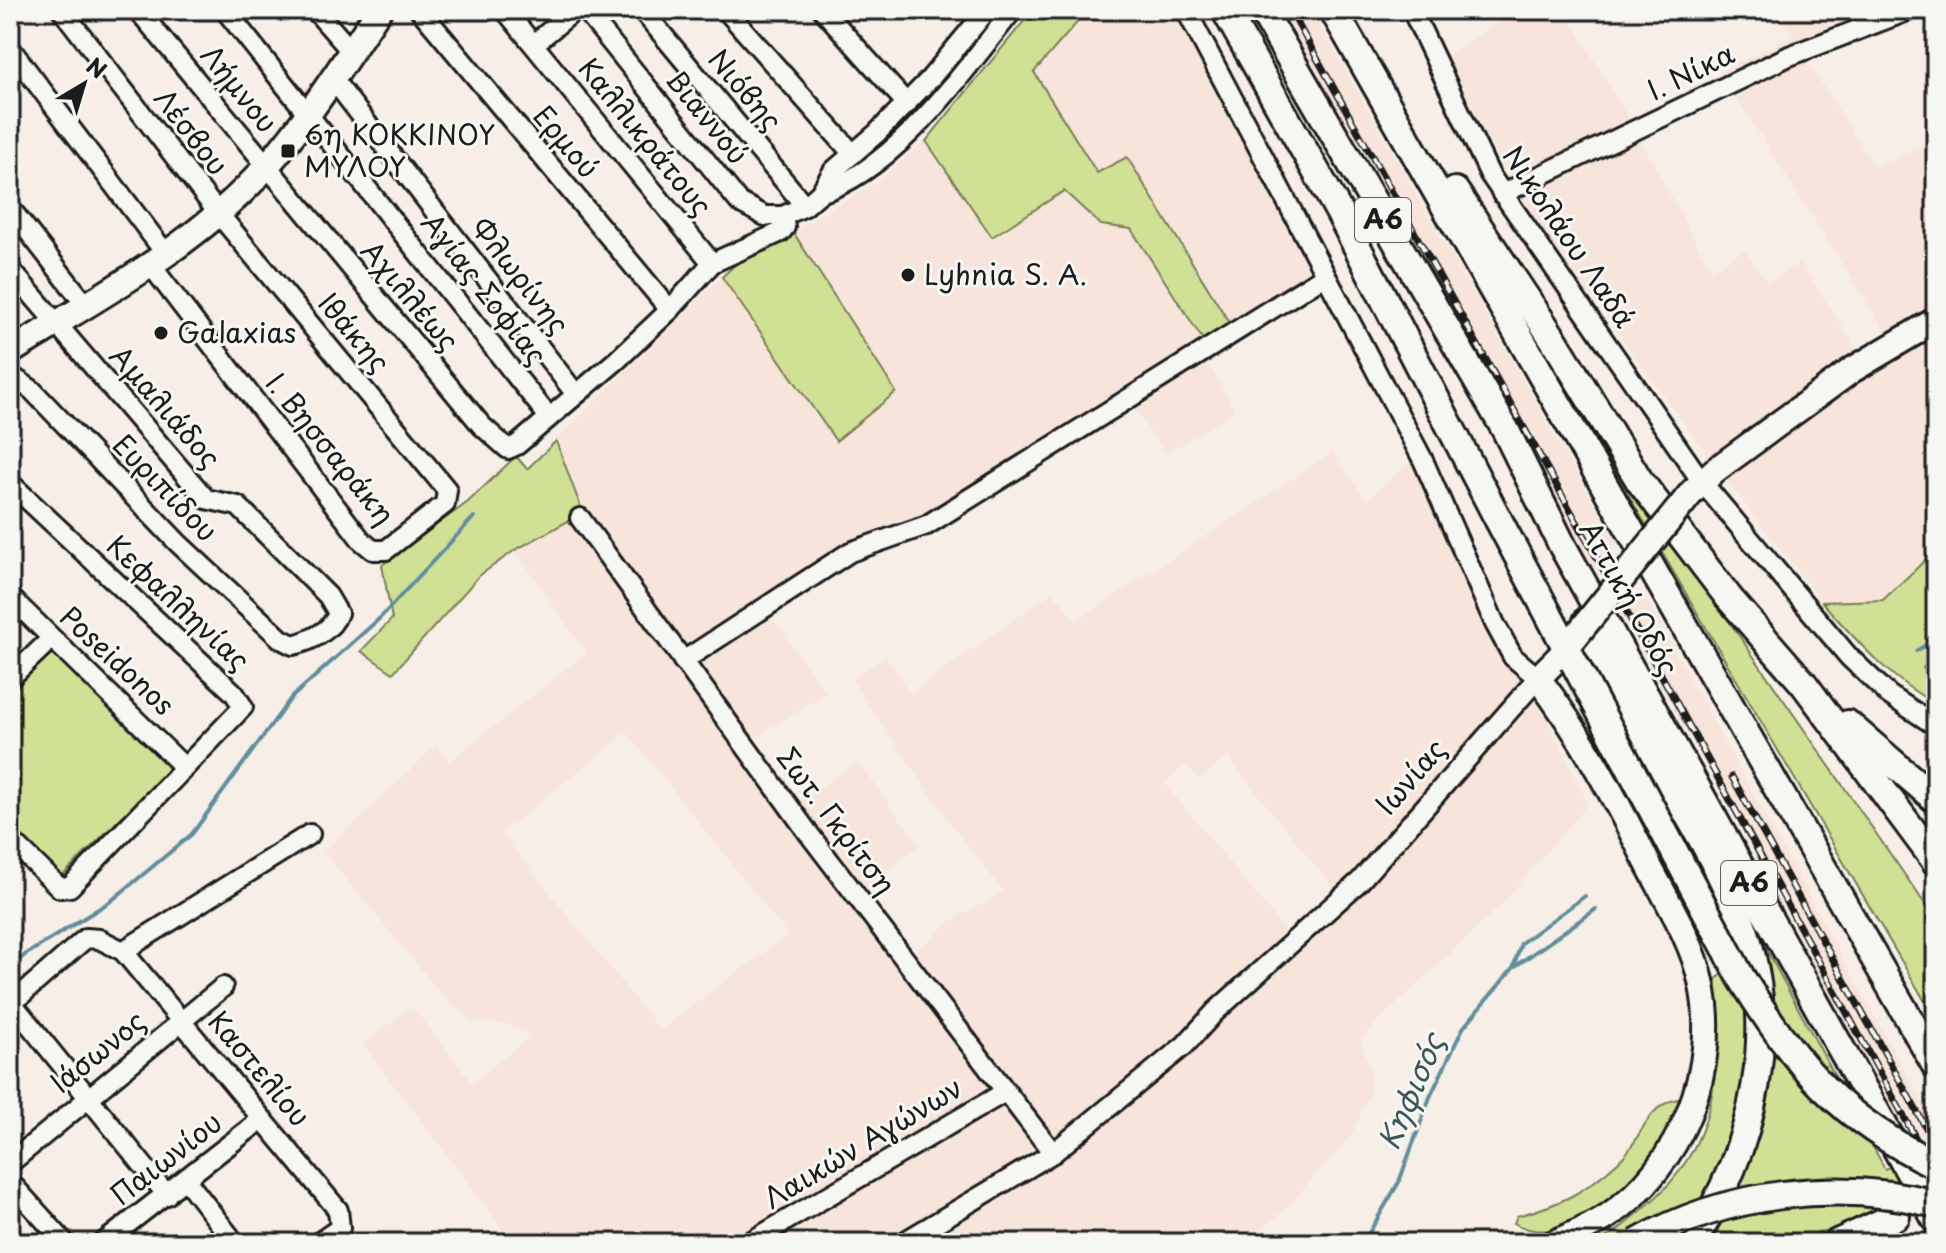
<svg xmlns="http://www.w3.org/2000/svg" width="1946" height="1253" font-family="'Playpen Sans',sans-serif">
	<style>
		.built { fill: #f7e4da; fill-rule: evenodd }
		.green { fill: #d0e094; stroke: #767e58; stroke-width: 2 }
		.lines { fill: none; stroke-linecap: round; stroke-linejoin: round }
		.stream { stroke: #628d9c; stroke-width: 4 }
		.minor-casing { stroke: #1c1c1c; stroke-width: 24 }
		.major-casing { stroke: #1c1c1c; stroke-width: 30 }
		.highway-casing { stroke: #1c1c1c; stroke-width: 32 }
		.minor { stroke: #f6f6f2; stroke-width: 18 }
		.major { stroke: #f6f6f2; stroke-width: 24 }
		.highway { stroke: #f6f6f2; stroke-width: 26 }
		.rail-casing { stroke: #1c1c1c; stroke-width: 7 }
		.rail { stroke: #f6f6f2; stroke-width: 4; stroke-dasharray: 12; stroke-linecap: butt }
		.major-bridge-casing { stroke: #1c1c1c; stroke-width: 30; stroke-linecap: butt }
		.highway-bridge-casing { stroke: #1c1c1c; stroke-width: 32; stroke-linecap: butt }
		.major-bridge { stroke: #f6f6f2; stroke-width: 24 }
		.highway-bridge { stroke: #f6f6f2; stroke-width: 26 }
		.poi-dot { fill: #1c1c1c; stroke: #f6f6f2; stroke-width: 3 }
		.labels { text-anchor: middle; stroke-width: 6; stroke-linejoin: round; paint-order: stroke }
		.shield { fill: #f6f6f2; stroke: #5d5d5c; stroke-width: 2 }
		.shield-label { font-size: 26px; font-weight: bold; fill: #1c1c1c }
		.street-label { font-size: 28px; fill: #1c1c1c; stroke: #f6f6f2 }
		.poi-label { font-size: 28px; fill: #1c1c1c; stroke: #f6f6f2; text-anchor: start }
		.water-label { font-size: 30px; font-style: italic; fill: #3f555c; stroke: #f6f6f2 }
	</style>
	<rect width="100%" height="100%" fill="#f6eee7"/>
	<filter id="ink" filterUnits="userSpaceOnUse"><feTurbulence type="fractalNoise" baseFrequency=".0125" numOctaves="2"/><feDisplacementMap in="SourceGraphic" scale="16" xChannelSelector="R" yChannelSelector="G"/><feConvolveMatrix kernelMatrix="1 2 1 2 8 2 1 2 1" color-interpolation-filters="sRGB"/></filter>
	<g filter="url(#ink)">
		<g class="built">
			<path d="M1088 10H1201L1325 284 1208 362 1235 411 1166 454 1134 409 941 525 880 537 769 613 826 693 750 741 796 804 858 762 919 845 859 893 911 956 954 919 1004 892 949 821 851 679 886 657 910 694 1053 592 1076 622 1332 453 1367 500 1418 456 1494 645 1546 717 1588 804 1497 909 1360 1038 1371 1070 1370 1093 1352 1134 1283 1211 1244 1243H823L812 1228 789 1243H514L363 1044 412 1007 473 1084 530 1035 507 1024 472 1021 446 999 324 852 436 746 449 762 587 653 515 550 583 513 556 441 722 277 836 440 896 392 793 232 875 184 926 141 992 237 1064 191 1079 208 1098 174 1034 72ZM627 732 788 935 660 1030 501 833ZM1228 757 1338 893 1289 936 1164 783 1187 764 1199 779Z"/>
			<path d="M1276 10H1311L1616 543 1593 569Z"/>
			<path d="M1517 10H1564L1628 117 1711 271 1745 250 1768 283 1800 262 1860 354 1888 335 1720 72 1794 35 1778 10H1932L1805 58 1875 167 1936 140V369L1933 372 1936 377V550L1883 600 1822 602 1707 455 1518 196 1446 56Z"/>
			<path d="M1642 592 1936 1128V1193L1736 818 1621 616Z"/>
		</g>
		<g class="green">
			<path d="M1033 10H1088L1034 72 1097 173 1127 157 1232 327 1205 343 1131 229 1101 225 1064 191 992 237 926 141Z"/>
			<path d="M793 232 896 392 836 441 722 277 745 255Z"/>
			<path d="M1555 370 1936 920V1020Z"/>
			<path d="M556 441 583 513 515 550 479 576 393 673 361 651 392 619 382 565 468 502 516 456 527 469Z"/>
			<path d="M1936 550V704C1890 680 1856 640 1822 602L1883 600Z"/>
			<path d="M50 649 173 766 55 883 10 836V687Z"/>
			<path d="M1764 945 1885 1169 1936 1144V1182L1805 1243H1594C1614 1235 1628 1222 1644 1208 1721 1144 1719 1071 1716 979Z"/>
			<path d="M1689 1097C1681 1114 1674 1133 1663 1148 1636 1188 1564 1252 1514 1223L1517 1216C1562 1204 1584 1193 1619 1161 1646 1137 1642 1101 1689 1097Z"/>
		</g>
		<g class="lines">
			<g class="stream">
				<path d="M1916 651 1936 639"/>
				<path d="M1924 668 1936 658"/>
				<path d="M1514 965 1521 943 1585 896"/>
				<path d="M10 968 25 955 111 901 192 834 291 698 380 618 474 517"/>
				<path d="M1363 1243 1399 1182 1430 1097 1463 1028 1514 967 1596 909"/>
			</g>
			<g class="minor-casing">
				<g id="minor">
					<path d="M62 10 218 213 447 490 445 504 386 550H373L362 541 150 264"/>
					<path d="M138 10 482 426 508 449 517 445 617 360 670 310 712 263 781 232 785 227 783 216"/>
					<path d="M225 10 548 416"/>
					<path d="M315 10 351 51"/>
					<path d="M420 10 670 310"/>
					<path d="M505 10 712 263"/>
					<path d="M585 10 739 202 765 216H783L805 206 820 193 833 171 877 133 929 80 987 10"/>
					<path d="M642 10 805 206"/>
					<path d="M726 10 853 154"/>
					<path d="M823 10 907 104"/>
					<path d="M1412 10 1490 175 1702 482 1849 657 1889 695 1936 726"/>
					<path d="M534 44 575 10"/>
					<path d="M10 48 166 254"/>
					<path d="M332 78 575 393"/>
					<path d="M820 193C897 169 963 71 1013 10"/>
					<path d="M1502 194 1789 56 1910 10"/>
					<path d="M10 208 85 304"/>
					<path d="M10 269 206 499 238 506 328 596 338 613C332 631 310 641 293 645L281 639 178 543 32 390 10 375"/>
					<path d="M10 483 234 693 243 707 70 887 60 888 10 839"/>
					<path d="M580 518 809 834 1053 1153"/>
					<path d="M10 597 184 767"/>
					<path d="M683 661 850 552 927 525 1324 276"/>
					<path d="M10 678 51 639"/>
					<path d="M123 951 310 834"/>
					<path d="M10 1163 223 987"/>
					<path d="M187 1181 235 1243"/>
					<path d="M10 1182 65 1243"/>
					<path d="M167 1195 12 1003 86 938 99 939 123 951 338 1210 340 1228 318 1243"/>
					<path d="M103 1243 262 1119"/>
					<path d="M748 1243 1005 1092"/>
					<path d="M902 1243 1053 1153 1185 1045 1215 1012 1360 881 1538 678 1513 657 1495 624 1423 460 1186 10"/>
				</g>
			</g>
			<g class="major-casing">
				<g id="major">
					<path d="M10 352C98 297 196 246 265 168 308 120 343 63 379 10"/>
					<path d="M1692 492 1714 471 1852 370 1936 320"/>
					<path d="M1554 1243C1572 1235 1591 1227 1608 1216 1681 1167 1721 1066 1701 981 1692 939 1665 898 1646 860 1614 796 1581 735 1538 678L1559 657"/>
				</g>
			</g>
			<g class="highway-casing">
				<g id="highway">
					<path d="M1225 10 1338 210 1498 519"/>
					<path d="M1262 10 1505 429 1563 547 1936 1220"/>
					<path d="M1333 10 1936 1066"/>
					<path d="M1455 191 1554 340 1639 480 1729 598 1804 684 1936 862"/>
					<path d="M1587 621C1623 727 1700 815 1740 919 1782 1026 1755 1151 1691 1243"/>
					<path d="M1848 724 1936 800"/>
					<path d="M1837 1243 1896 1216"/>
				</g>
			</g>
			<use href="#minor" class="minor"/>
			<use href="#major" class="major"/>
			<use href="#highway" class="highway"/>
			<g class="rail-casing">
				<g id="rail">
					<path d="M1290 10 1591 547 1936 1175"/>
					<path d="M1732 777 1936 1146"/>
				</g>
			</g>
			<use href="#rail" class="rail"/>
			<g class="major-bridge-casing">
				<path id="major-bridge" d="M1559 657 1692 492"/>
			</g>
			<g class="highway-bridge-casing">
				<g id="highway-bridge">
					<path d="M1498 519 1741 977C1796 1066 1840 1119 1936 1165"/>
					<path d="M1637 1243C1725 1192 1837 1179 1936 1204"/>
				</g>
			</g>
			<use href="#major-bridge" class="major-bridge"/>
			<use href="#highway-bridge" class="highway-bridge"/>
		</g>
	</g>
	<g class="poi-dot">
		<rect x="280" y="143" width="16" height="16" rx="4"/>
		<circle cx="908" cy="275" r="8"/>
		<circle cx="161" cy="333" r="8"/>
	</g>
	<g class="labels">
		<g class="shield">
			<rect x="1355" y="198" width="56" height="44" rx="6"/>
			<rect x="1721" y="861" width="56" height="44" rx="6"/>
		</g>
		<g class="shield-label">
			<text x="1383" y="229">Α6</text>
			<text x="1749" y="892">Α6</text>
		</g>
		<g class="street-label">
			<text transform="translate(1691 72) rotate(-26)" y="10">Ι. Νίκα</text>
			<text transform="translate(239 89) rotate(51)" y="10">Λήμνου</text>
			<text transform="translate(745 90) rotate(50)" y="10">Νιόβης</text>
			<text transform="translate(707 117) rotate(51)" y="10">Βιαννού</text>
			<text transform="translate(191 132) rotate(52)" y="10">Λέσβου</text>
			<text transform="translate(645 137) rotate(51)" y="10">Καλλικράτους</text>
			<text transform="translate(566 142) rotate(50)" y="10">Ερμού</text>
			<text transform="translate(1569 237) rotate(56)" y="10">Νικολάου Λαδά</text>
			<text transform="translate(520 276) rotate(52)" y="10">Φλωρίνης</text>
			<text transform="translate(484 289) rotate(52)" y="10">Αγίας Σοφίας</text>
			<text transform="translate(410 296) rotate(50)" y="10">Αχιλλέως</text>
			<text transform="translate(354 333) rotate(50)" y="10">Ιθάκης</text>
			<text transform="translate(165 407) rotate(49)" y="10">Αμαλιάδος</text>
			<text transform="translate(330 449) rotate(51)" y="10">Ι. Βησσαράκη</text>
			<text transform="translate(165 488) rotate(46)" y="10">Ευριπίδου</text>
			<text transform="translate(1629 598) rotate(61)" y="10">Αττική Οδός</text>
			<text transform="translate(178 603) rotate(43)" y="10">Κεφαλληνίας</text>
			<text transform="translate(117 661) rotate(43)" y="10">Poseidonos</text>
			<text transform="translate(1411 777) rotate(-49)" y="10">Ιωνίας</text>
			<text transform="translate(836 821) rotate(53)" y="10">Σωτ. Γκρίτση</text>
			<text transform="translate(98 1052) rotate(-39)" y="10">Ιάσωνος</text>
			<text transform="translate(259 1069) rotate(50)" y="10">Καστελίου</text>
			<text transform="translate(863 1143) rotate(-31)" y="10">Λαικών Αγώνων</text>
			<text transform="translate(166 1159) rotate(-38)" y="10">Παιωνίου</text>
		</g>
		<g class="poi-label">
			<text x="304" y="145">6η ΚΟΚΚΙΝΟΥ<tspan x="304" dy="32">ΜΥΛΟΥ</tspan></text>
			<text x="924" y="285">Lyhnia S. A.</text>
			<text x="177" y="343">Galaxias</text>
		</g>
		<g class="water-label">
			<text transform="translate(1412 1092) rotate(-67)" y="10">Κηφισός</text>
		</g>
	</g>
	<rect width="1946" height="1253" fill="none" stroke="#f6f6f2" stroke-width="40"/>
	<rect x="20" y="20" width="1906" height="1213" fill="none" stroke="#1c1c1c" stroke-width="3" filter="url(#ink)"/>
	<g transform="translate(84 84) rotate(38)" stroke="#f6f6f2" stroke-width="6" paint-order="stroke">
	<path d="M0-6L14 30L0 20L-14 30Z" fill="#1c1c1c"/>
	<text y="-12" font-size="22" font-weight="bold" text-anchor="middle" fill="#1c1c1c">N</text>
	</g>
</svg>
